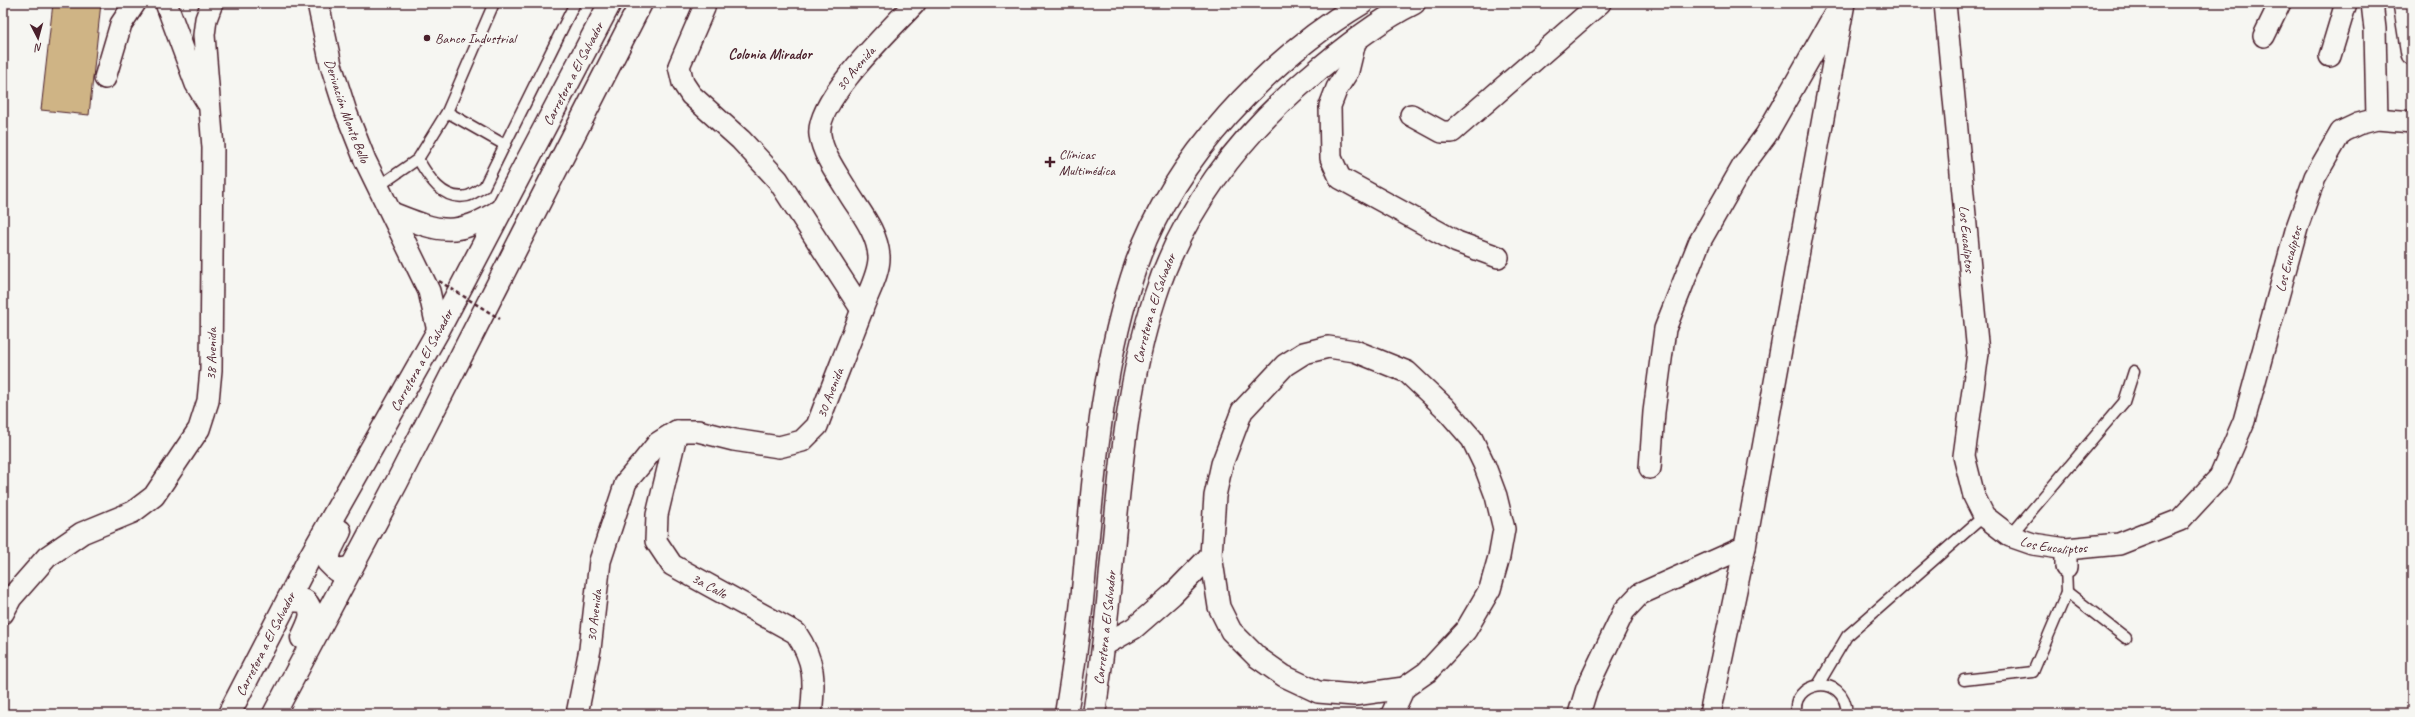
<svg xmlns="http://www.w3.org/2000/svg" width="2415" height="717" font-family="Caveat,sans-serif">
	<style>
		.building { fill: #cfb485; stroke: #4a1f2b }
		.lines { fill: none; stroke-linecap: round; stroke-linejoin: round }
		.service-casing { stroke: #4a1f2b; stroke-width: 13 }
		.minor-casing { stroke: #4a1f2b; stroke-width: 24 }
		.trunk-casing { stroke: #4a1f2b; stroke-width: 25 }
		.service { stroke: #f6f6f2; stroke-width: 10 }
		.minor { stroke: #f6f6f2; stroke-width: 21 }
		.trunk { stroke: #f6f6f2; stroke-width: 22 }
		.path-bridge { stroke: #4a1f2b; stroke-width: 2.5; stroke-dasharray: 4 3; stroke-linecap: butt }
		.poi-dot { fill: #4a1f2b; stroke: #f6f6f2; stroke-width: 1.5 }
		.labels { text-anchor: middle; stroke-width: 4; stroke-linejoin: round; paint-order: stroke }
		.poi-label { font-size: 14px; fill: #4a1f2b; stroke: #f6f6f2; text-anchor: start }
		.street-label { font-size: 14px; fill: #4a1f2b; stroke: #f6f6f2 }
		.neighbourhood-label { font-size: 15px; font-weight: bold; fill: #4a1f2b; stroke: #f6f6f2 }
	</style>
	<rect width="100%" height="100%" fill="#f6f6f2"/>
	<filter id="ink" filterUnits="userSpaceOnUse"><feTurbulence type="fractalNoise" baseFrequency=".025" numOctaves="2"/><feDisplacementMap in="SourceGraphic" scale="8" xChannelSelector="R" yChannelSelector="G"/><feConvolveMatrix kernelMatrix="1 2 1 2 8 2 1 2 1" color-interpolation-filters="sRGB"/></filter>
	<g filter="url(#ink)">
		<path class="building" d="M53 3H101L89 115 41 110Z"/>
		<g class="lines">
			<g class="service-casing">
				<g id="service">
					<path d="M447 112 505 145"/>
					<path d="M418 159C428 176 442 201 467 196 472 195 479 189 484 187L575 3"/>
					<path d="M379 186 418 159 447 112 494 3"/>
					<path d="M2010 536 2124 402 2134 371"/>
					<path d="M2067 592 2126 638"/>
					<path d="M1964 680 2033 672 2067 592 2066 567"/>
					<path d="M1818 685 1847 636 1984 516"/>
					<path d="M1797 714C1788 683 1845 669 1847 714"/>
				</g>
			</g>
			<g class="minor-casing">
				<g id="minor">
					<path d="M166 3 196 84 207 102"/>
					<path id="s1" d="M318 3 331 65 346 112 365 160 429 291 438 331"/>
					<path id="s2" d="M1945 3 1978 353 1964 456 1974 496 1984 516 2010 536 2033 544 2066 549 2119 544 2180 520 2220 477 2244 421 2297 227 2315 177 2341 132 2358 124 2377 119 2412 122"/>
					<path d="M2372 3 2375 29 2377 119"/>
					<path d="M2404 3 2412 54"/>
					<path d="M704 8 679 66 683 83 691 95 741 140 778 180 862 310"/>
					<path d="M2264 36 2280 3"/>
					<path d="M1355 42 1348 71 1337 88 1330 106 1331 158 1340 178 1457 242 1498 257"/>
					<path d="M2330 56 2346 3"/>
					<path d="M105 78 121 24 135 3"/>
					<path d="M1411 115 1442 132H1452L1600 3"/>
					<path d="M392 213C442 233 456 238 503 208"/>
					<path d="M1328 347 1355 351 1407 372 1444 407 1472 439 1484 464 1496 496 1504 529 1499 557 1490 589 1466 630 1427 672 1404 688 1354 695 1318 692 1284 676 1257 657 1231 631 1219 607 1211 555 1215 496 1222 464 1242 411 1285 365 1304 353Z"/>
					<path id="s3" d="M677 431 657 515 656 541 672 565 796 633C815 661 815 681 811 714"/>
					<path d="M1650 468 1654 412 1665 329 1699 243 1743 166 1766 135 1836 12"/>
					<path d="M2066 549V567"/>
					<path id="s4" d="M3 613 11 598 47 557 82 533 133 512 154 496 199 429 208 401 211 370 213 148 204 35 206 19 212 3"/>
					<path d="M1104 645 1134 628 1172 595 1211 555"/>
					<path id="s5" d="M577 714 590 649 600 561 626 482 642 463 658 443 677 431H698L734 440 779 447 802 441 817 426C832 386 848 347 863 307 868 293 880 272 879 256 877 231 860 212 848 192 838 175 823 155 820 135 815 101 891 29 915 3"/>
					<path d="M1392 714 1404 688"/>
					<path d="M1579 714 1587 688 1624 611 1640 594 1745 547"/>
					<path d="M1710 714 1745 547 1844 3"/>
				</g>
			</g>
			<g class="trunk-casing">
				<g id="trunk">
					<path d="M340 531 330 551 328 562 336 570 351 568"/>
					<path d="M288 600 305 601C317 612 307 626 302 638"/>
					<path id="s6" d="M229 714 310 557 438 331 610 3"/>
					<path d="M274 714 397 482 641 3"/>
					<path d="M1066 714C1072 677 1078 639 1082 601 1093 487 1099 372 1137 262 1173 159 1270 58 1362 3"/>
					<path id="s7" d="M1094 714C1101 666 1107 618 1111 570 1120 478 1126 386 1155 297 1182 212 1239 137 1306 80 1336 54 1379 20 1414 3"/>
				</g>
			</g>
			<use href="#service" class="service"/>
			<use href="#minor" class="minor"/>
			<use href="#trunk" class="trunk"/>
			<path class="path-bridge" d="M439 281 500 319"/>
		</g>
	</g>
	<g class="poi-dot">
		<circle cx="427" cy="38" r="4"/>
		<path d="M1048 156h4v4h4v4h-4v4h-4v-4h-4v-4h4z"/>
	</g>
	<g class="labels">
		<g class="poi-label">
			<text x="435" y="43">Banco Industrial</text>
			<text x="1059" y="159">Clínicas<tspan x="1059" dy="16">Multimédica</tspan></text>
		</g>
		<g class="street-label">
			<text dy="5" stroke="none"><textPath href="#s5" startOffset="854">30 Avenida</textPath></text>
			<text dy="5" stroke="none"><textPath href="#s6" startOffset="727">Carretera a El Salvador</textPath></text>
			<text dy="5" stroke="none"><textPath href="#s1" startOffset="112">Derivación Monte Bello</textPath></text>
			<text dy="5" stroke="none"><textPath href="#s2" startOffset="237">Los Eucaliptos</textPath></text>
			<text dy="5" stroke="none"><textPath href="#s2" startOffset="1016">Los Eucaliptos</textPath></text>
			<text dy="5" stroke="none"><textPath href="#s7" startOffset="411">Carretera a El Salvador</textPath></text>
			<text dy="5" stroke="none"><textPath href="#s4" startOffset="353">38 Avenida</textPath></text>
			<text dy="5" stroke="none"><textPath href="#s6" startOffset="403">Carretera a El Salvador</textPath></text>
			<text dy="5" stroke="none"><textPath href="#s5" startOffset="495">30 Avenida</textPath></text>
			<text dy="5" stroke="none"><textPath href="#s2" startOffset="597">Los Eucaliptos</textPath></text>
			<text dy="5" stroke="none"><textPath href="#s3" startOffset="184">3a Calle</textPath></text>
			<text dy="5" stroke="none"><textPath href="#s5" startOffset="100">30 Avenida</textPath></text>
			<text dy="5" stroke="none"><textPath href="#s7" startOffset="87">Carretera a El Salvador</textPath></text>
			<text dy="5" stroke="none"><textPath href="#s6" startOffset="79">Carretera a El Salvador</textPath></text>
		</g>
		<g class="neighbourhood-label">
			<text x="770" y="59">Colonia Mirador</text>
		</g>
	</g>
	<rect width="2415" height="717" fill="none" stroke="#f6f6f2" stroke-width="16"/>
	<rect x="8" y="8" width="2399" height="701" fill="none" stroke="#4a1f2b" stroke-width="1.5" filter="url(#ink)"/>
	<g transform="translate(38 38) rotate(174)" stroke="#f6f6f2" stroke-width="3" paint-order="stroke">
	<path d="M0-3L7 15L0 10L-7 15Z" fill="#4a1f2b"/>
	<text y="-6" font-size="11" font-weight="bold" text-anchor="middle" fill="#4a1f2b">N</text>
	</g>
</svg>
